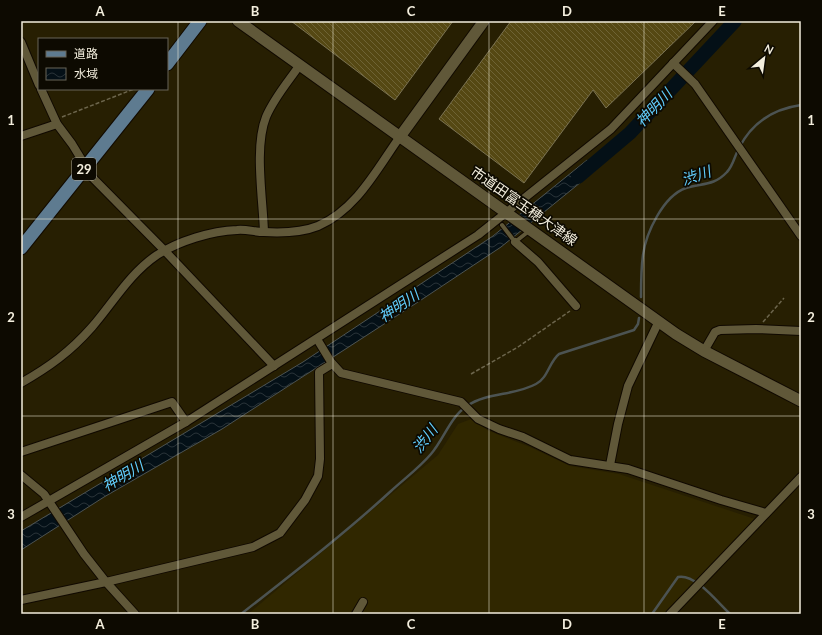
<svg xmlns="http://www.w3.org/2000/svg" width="822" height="635" font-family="Lato,'Noto Sans JP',sans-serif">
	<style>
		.built { fill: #302700 }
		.water { fill: url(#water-waves); stroke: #4c5352 }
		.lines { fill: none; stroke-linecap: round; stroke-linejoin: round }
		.stream { stroke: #4c5352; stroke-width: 2.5 }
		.river { stroke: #041017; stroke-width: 14 }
		.building { fill: url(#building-back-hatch); stroke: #7a7252 }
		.service-casing { stroke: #100900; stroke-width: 6 }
		.minor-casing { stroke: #100900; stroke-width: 10 }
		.tertiary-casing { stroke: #100900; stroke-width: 13 }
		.primary-casing { stroke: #100900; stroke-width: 15 }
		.path { stroke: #6c654c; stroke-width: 1.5; stroke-dasharray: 4 2; stroke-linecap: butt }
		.service { stroke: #605839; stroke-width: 4 }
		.minor { stroke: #605839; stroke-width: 8 }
		.tertiary { stroke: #605839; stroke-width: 11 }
		.primary { stroke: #5e7b90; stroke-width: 13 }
		.grid { fill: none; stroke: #f3eedd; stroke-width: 1; stroke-opacity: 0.55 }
		.labels { text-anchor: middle; stroke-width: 3.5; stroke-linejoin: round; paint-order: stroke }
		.shield { fill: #0d0a01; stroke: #aeaa9b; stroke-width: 1 }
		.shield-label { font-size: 13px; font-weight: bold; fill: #f3eedd }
		.street-label { font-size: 14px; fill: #f3eedd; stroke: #0d0a01 }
		.water-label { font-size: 15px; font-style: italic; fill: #61cdfc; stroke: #0d0a01 }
		.neatline { fill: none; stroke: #f3eedd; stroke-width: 1.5 }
		.grid-label { font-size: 13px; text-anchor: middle; font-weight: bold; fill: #f3eedd }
	</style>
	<defs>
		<pattern id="water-waves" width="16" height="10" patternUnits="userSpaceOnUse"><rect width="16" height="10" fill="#041017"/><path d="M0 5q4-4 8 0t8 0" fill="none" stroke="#293338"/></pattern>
		<pattern id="building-back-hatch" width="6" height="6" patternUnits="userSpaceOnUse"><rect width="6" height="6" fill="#554813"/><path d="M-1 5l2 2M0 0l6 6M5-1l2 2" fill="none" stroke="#6e6335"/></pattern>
	</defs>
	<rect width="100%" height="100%" fill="#271f02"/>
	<path class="built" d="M471 419 489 431 530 447 570 466 619 474 755 519 664 614H248L438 455 458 424Z"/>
	<path class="water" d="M587 160 597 169 501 247 415 304 222 429 104 497 21 550V531L303 362 493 236Z"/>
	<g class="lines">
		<g class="stream">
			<path d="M641 297C641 283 641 269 643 255 646 233 663 196 686 188 702 183 714 186 727 172 733 166 735 155 739 148 752 122 773 109 801 105"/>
			<path d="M241 614C292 574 343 535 391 491 404 479 419 468 431 454 444 439 450 417 467 406 487 392 514 396 536 384 548 378 549 362 559 354L634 330 638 324 639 318"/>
			<path d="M652 614 678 577C695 573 718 603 730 614"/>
		</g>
		<path class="river" d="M578 177 630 133 735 21"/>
	</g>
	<g class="building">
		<path d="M291 21H453L395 100Z"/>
		<path d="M511 21H696L606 108 593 90 524 183 439 119Z"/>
	</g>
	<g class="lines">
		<g class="service-casing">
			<path id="service" d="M502 225 515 242 529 231"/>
		</g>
		<g class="minor-casing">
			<g id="minor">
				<path d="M21 42 39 85"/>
				<path d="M673 63 695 84 801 236"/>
				<path d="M41 89 57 124 72 144 86 167"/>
				<path d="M21 136 57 124"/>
				<path d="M84 169 165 251 274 366"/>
				<path d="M264 232C263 199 254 147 266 117 274 98 288 82 299 66"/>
				<path d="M515 242 538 262 576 306"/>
				<path d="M317 339 331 362 341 373 461 402 478 419 499 429 523 437 570 460 628 469 721 500 766 513"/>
				<path d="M704 351 715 332 720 330 756 329 801 331"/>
				<path d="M21 383C49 367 70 352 92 327 113 303 129 274 157 255 179 241 211 231 237 230 246 229 255 232 264 232 281 233 303 232 318 226 356 210 377 169 399 138"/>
				<path d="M21 452 172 402 186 422"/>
				<path d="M610 465 618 424 628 386 659 321"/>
				<path d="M21 475 44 494 84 554 106 582 135 614"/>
				<path d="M21 517 186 422 478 235 611 129 713 21"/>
				<path d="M21 600 106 582 253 547 280 533 305 500 318 476 320 459 319 372 332 364"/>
				<path d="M356 614 363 602"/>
				<path d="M670 614 801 477"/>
			</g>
		</g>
		<g class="tertiary-casing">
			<g id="tertiary">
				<path d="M238 21 676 334 704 351 801 401"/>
				<path d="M399 138 484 21"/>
			</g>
		</g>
		<g class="primary-casing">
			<g id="primary">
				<path d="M167 64 200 21"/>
				<path d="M21 248 148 89"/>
			</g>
		</g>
		<g class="path">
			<path d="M62 117 134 89"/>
			<path d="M763 322 784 298"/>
			<path d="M471 374 518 347 570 311"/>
		</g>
		<use href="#service" class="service"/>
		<use href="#minor" class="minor"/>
		<use href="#tertiary" class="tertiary"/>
		<use href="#primary" class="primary"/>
	</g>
	<path class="grid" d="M178 21V614M333 21V614M489 21V614M644 21V614M21 219H801M21 416H801"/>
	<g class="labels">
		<rect class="shield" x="72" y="158" width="24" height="22" rx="3"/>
		<g class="shield-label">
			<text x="84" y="174">29</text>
		</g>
		<g class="street-label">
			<text transform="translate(524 206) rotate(35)" y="5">市道田富玉穂大津線</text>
		</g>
		<g class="water-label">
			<text transform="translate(654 108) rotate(-47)" y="5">神明川</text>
			<text transform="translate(696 176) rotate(-19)" y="5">渋川</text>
			<text transform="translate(399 306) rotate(-34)" y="5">神明川</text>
			<text transform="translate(425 439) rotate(-52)" y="5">渋川</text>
			<text transform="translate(123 476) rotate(-31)" y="5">神明川</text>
		</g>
	</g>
	<rect width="822" height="635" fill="none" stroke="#0d0a01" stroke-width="44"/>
	<rect x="38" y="38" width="130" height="52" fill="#0d0a01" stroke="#696559"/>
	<rect x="46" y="51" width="20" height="6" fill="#5e7b90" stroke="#696559"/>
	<text x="74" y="58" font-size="12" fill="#f3eedd">道路</text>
	<rect x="46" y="68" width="20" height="12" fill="url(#water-waves)" stroke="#696559"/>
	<text x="74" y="78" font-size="12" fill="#f3eedd">水域</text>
	<g transform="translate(764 58) rotate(29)" stroke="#0d0a01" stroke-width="3" paint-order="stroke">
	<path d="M0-3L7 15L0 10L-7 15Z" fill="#f3eedd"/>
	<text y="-6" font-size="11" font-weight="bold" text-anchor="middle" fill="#f3eedd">N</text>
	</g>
	<rect x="22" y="22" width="778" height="591" class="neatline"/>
	<g class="grid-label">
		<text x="100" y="16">A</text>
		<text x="255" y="16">B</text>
		<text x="411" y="16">C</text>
		<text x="567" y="16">D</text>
		<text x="722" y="16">E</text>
		<text x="11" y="125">1</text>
		<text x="811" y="125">1</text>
		<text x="11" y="322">2</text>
		<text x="811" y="322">2</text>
		<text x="11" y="519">3</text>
		<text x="811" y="519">3</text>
		<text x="100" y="629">A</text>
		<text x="255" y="629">B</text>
		<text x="411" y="629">C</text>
		<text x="567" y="629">D</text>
		<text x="722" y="629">E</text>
	</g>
</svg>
